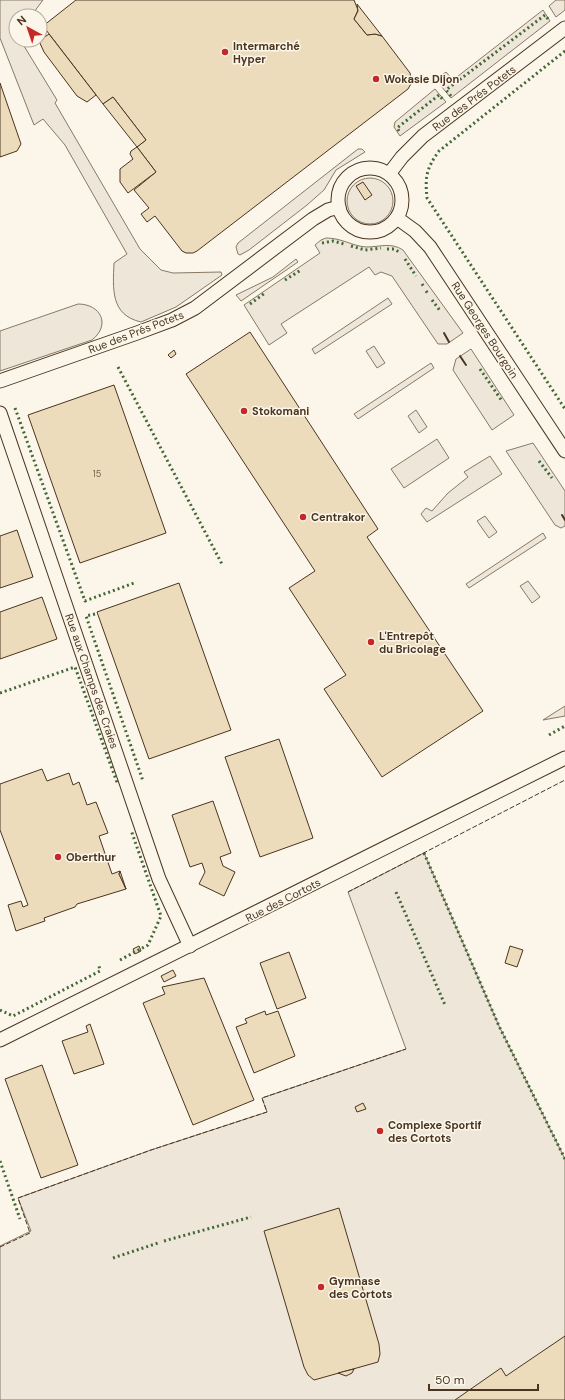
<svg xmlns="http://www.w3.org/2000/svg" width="565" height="1400" font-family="'DM Sans',sans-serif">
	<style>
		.green { fill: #ede6d9; stroke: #887966 }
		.building { fill: #ecdcbc; stroke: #4a3520 }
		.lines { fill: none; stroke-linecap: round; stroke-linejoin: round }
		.street-casing { stroke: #4a3520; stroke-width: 15 }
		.street { stroke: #fbf6e9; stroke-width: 13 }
		.hedge { stroke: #436837; stroke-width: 3; stroke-dasharray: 2 3; stroke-linecap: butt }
		.fence { stroke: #4a3520; stroke-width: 1; stroke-dasharray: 5 2; stroke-linecap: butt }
		.wall { stroke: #4a3520; stroke-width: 2 }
		.poi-dot { fill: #c62828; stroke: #fbf6e9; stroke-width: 1.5 }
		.labels { text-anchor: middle; stroke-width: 3; stroke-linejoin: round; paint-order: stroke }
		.number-label { font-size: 9px; fill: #725f47 }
		.poi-label { font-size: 11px; font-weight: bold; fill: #4a3520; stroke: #fbf6e9; text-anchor: start }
		.street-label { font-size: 11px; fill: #4a3520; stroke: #fbf6e9 }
	</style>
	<rect width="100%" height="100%" fill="#fbf6e9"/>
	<g class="green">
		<path d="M0 0H43L31 16H16V40H24V46L57 100 55 103 140 249 161 270 173 273 221 272 222 275 176 307 141 322C110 315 113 288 114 263L127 254 65 145 43 119 34 125 0 38Z"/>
		<path d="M556 0H565V10L556 17 549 6Z"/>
		<path d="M543 10 550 21 451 98 441 86 446 81 442 75 446 72 453 80Z"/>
		<path d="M435 89 446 102 400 136 394 127 395 122Z"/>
		<path d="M358 149H362L365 152 336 170 324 190 307 205 249 250 240 255 238 254 236 247 238 243Z"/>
		<circle cx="370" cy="201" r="23"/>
		<path d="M326 238C342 238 352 246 366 247 380 247 391 242 403 250L463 333 447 344H438L392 276 381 272 375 275 369 267 281 324 287 333 269 345 244 305 320 253 315 245 321 240Z"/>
		<path d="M296 259 298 262 241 301 236 295 273 277Z"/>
		<path d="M388 298 392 304 315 354 312 349Z"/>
		<path d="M78 304C101 304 111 325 92 340L0 371V331Z"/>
		<path d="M374 346 385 363 377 368 366 351Z"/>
		<path d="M471 349 514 415 492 430 453 370 456 359Z"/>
		<path d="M431 363 434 368 358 419 354 414Z"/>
		<path d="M416 410 427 427 419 433 408 416Z"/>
		<path d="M437 439 449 458 404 488 391 469Z"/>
		<path d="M533 443 565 491V526L561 528 555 525 506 451Z"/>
		<path d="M490 456 502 474 427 522 421 514 426 508 432 511 448 493 468 477 464 472Z"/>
		<path d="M485 516 497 532 489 538 477 521Z"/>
		<path d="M543 533 546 538 469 588 466 584Z"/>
		<path d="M528 581 540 597 532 603 520 586Z"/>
		<path d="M565 706V716L543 720Z"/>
		<path d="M424 853 499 1026 565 1159V1400H0V1246L31 1231 18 1198 151 1150 267 1112 262 1098 406 1049 348 892Z"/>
	</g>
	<g class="building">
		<path d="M76 0H354L358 10 354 19 367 35 375 34 382 36 410 73 412 82 408 89 197 251 193 253H186L182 251 155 216 147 222 141 214 149 208 134 190 156 172 137 147 146 140 113 97 103 104 43 26Z"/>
		<path d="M357 4 382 36 375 34 367 35 354 19 358 11Z"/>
		<path d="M49 34 96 95 87 102 77 96 44 52 39 41Z"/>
		<path d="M0 83 21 144 17 151 0 157Z"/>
		<path d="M113 97 146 140 137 147 103 104Z"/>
		<path d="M137 147 156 172 128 193 120 182V169L133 159 130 154 131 151Z"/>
		<path d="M363 182 372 195 365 200 356 186Z"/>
		<path d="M250 332 378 529 367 537 483 711 382 777 324 689 346 675 289 588 315 571 186 374Z"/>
		<path d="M174 350 176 354 171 358 168 355Z"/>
		<path d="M114 385 166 533 80 563 28 415Z"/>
		<path d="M17 530 33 577 0 588V536Z"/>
		<path d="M179 583 231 730 149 759 97 612Z"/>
		<path d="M42 597 57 639 0 659V612Z"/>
		<path d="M279 739 313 838 260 857 225 757Z"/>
		<path d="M42 769 47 781 69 773 73 785 79 782 87 805 96 802 108 833 99 836 112 874 120 871 119 874 126 889 77 904 75 907 44 918 45 921 16 931 8 905 21 901 23 907 28 905 0 830V784Z"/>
		<path d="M213 801 231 853 220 857 223 866 235 872 224 896 199 884 205 872 202 863 190 867 172 815Z"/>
		<path d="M120 871 126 889 119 874Z"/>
		<path d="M139 946 141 951 135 954 133 949Z"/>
		<path d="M510 946 523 950 517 967 505 963Z"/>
		<path d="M289 952 306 998 277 1009 260 963Z"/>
		<path d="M173 970 176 976 164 982 161 976Z"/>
		<path d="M204 978 254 1100 193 1125 143 1003 165 994 162 987Z"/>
		<path d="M265 1011 266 1015 278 1011 295 1056 254 1073 236 1027 247 1023 245 1019Z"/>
		<path d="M90 1024 104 1064 74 1074 62 1041 88 1032 86 1026Z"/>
		<path d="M42 1065 78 1165 41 1178 5 1079Z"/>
		<path d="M363 1103 366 1109 357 1112 355 1107Z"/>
		<path d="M339 1208 379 1344 380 1354 378 1362 314 1380 308 1375 304 1367 264 1231Z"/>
		<path d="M565 1336V1400H455L501 1368 506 1376Z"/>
		<path d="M354 1369 352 1373 346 1376 338 1373Z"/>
	</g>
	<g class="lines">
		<g class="street-casing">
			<g id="street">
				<circle cx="370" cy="200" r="32"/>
				<path d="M389 174 402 157 423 136 565 28"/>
				<path d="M397 218 415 231 430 247 565 451"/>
				<path d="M0 381 137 333 172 320 195 308 313 219 328 210 339 207"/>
				<path d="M0 413 159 879 190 946"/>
				<path d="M0 1040 565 758"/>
			</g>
		</g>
		<use href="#street" class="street"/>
		<g class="hedge">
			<path d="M565 51 439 151C426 169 425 177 427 198L565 409"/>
			<path d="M451 96 446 90 545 15 548 19"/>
			<path d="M399 131 397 128 439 95 444 101"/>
			<path d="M322 243 333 241 344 244"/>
			<path d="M351 246 365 250 381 248"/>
			<path d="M387 249H394L401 253"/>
			<path d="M405 259 416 276"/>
			<path d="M285 280 301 270"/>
			<path d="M422 284 424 287"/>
			<path d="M426 291 429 295"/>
			<path d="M432 300 441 312"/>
			<path d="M250 304 265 293"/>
			<path d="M118 367 223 566"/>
			<path d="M480 369 502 401"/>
			<path d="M15 408 85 601 134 583"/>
			<path d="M539 461 552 478"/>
			<path d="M95 614 86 616 143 781"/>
			<path d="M0 693 75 667 118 785"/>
			<path d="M549 735 565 726"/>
			<path d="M424 853 499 1026 565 1159"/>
			<path d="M396 892 445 1005"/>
			<path d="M120 960 148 945 161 916 131 830"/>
			<path d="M0 1010 13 1016 100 971 99 966"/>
			<path d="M0 1161 20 1219"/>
			<path d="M164 1241 251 1217"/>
			<path d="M113 1258 158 1243"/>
		</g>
		<g class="fence">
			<path d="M348 892 565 780"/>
			<path d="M0 1247 30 1233 18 1198 151 1150 267 1112 262 1098 406 1049"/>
		</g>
		<g class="wall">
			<path d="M444 333 449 342"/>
			<path d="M460 356 466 365"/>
			<path d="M562 515 565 520"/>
		</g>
	</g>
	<g class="poi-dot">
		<circle cx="225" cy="52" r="4"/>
		<circle cx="376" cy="79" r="4"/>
		<circle cx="244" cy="411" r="4"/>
		<circle cx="303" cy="517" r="4"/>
		<circle cx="371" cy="642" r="4"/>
		<circle cx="58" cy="857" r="4"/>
		<circle cx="380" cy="1131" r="4"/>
		<circle cx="321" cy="1287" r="4"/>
	</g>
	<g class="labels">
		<g class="number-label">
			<text x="97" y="477">15</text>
		</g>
		<g class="poi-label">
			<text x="233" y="50">Intermarché<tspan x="233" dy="13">Hyper</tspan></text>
			<text x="384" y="83">Wokasie Dijon</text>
			<text x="252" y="415">Stokomani</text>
			<text x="311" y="521">Centrakor</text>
			<text x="379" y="640">L'Entrepôt<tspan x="379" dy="13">du Bricolage</tspan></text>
			<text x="66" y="861">Oberthur</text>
			<text x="388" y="1129">Complexe Sportif<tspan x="388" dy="13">des Cortots</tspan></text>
			<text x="329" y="1285">Gymnase<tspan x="329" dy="13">des Cortots</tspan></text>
		</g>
		<g class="street-label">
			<text transform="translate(474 98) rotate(-37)" y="4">Rue des Prés Potets</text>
			<text transform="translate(485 330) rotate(57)" y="4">Rue Georges Bourgoin</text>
			<text transform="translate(136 332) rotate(-21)" y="4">Rue des Prés Potets</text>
			<text transform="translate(92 681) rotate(71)" y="4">Rue aux Champs des Craies</text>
			<text transform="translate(283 900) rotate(-27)" y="4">Rue des Cortots</text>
		</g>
	</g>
	<g transform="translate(28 28) rotate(320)"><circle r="19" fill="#fbf6e9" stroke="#b4a999"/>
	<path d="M0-3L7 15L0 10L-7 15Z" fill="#c62828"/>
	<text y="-6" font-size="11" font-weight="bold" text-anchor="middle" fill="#4a3520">N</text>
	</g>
	<path d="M429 1384v6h109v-6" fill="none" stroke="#4a3520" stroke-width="2"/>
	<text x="435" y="1384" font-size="12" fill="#4a3520" stroke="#fbf6e9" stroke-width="3" paint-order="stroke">50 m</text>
</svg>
